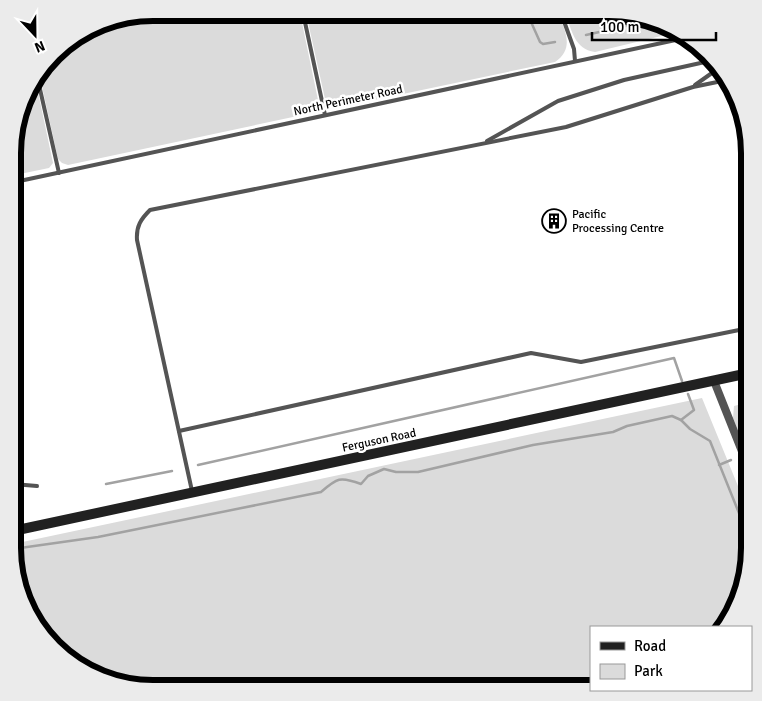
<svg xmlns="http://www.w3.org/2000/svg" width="762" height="701" font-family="Signika,sans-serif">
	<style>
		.green { fill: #dbdbdb }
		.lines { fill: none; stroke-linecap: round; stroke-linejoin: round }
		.stream { stroke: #a2a2a2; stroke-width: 2.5 }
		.lane { stroke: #545454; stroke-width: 4 }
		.street { stroke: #545454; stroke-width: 8 }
		.secondary { stroke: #212121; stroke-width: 10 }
		.labels { text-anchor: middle; stroke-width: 5; stroke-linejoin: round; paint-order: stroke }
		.street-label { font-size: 12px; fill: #000; stroke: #fff }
		.poi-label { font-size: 12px; fill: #000; stroke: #fff; text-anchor: start }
		.rim { fill: none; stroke: #000; stroke-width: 6 }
	</style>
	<rect width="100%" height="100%" fill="#fff"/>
	<g class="green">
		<path d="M153 13H300L318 100 317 108 307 114 68 165 62 163 58 159 39 73 61 47 108 20Z"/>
		<path d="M306 13H558C565 30 575 49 555 62L336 108 328 106 325 99Z"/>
		<path d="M565 13H619L671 27 678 32 595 52C574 49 572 30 565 13Z"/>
		<path d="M35 78 53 163 49 168 15 175V126L31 83Z"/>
		<path d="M702 398 749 513V548L735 610 722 627H591V688H153L91 674 47 640 23 602 13 557V544Z"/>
		<path d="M749 402V459L733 418 734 406Z"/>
	</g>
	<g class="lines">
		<g class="stream">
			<path d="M527 13 540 42 543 44 555 42"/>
			<path d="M88 31 175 13"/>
			<path d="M586 35 648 21"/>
			<path d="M688 394 694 410 681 420 690 429 710 441 749 538"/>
			<path d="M198 465 674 358 682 381"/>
			<path d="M719 465 731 460"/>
			<path d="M106 484 172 471"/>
			<path d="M13 549 98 537 321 492C337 478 340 476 361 484L368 476 384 469 396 472H418L533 445 613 432 627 426 672 416 681 420"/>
		</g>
		<g class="lane">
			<path d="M303 13 325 115"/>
			<path d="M561 13 574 49 575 61"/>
			<path d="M37 76 59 173"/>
			<path d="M695 85 719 68"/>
			<path d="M487 141 558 101 624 80 714 60"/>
			<path d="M15 182 685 38"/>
			<path d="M179 431 531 353 581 362 749 328"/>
			<path d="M13 484 37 486"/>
			<path d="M192 491 137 240C136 226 141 219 150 210L566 127 693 87 727 80"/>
		</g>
		<path class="street" d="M714 381 749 469"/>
		<path class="secondary" d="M13 531 749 373"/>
	</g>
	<defs>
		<g id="building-ring" transform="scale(1.25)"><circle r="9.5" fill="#fff" stroke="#000" stroke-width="1.5"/><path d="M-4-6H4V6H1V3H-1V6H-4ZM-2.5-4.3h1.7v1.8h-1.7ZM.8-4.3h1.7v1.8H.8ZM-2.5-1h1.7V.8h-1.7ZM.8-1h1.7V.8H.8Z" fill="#000"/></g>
	</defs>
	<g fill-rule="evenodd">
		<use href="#building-ring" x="554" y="221"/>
	</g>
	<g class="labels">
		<g class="street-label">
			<text transform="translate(348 100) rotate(-12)" y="4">North Perimeter Road</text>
			<text transform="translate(379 440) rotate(-12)" y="4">Ferguson Road</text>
		</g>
		<g class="poi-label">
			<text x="572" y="218">Pacific<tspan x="572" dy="14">Processing Centre</tspan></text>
		</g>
	</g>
	<path d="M0 0H762V701H0ZM153 21H609A132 132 0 0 1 741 153V548A132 132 0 0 1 609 680H153A132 132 0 0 1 21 548V153A132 132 0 0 1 153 21Z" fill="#ebebeb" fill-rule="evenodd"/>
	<path class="rim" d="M153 21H609A132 132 0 0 1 741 153V548A132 132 0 0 1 609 680H153A132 132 0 0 1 21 548V153A132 132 0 0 1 153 21Z"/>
	<rect x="590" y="626" width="162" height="65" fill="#ffffff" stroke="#999999"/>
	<rect x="600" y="642" width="25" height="8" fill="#212121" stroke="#999999"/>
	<text x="634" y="651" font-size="15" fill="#000000">Road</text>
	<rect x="600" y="664" width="25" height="15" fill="#dbdbdb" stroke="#999999"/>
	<text x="634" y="676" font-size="15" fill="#000000">Park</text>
	<g transform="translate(35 35) rotate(158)" stroke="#ffffff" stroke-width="4" paint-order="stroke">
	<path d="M0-4L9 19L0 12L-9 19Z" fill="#000000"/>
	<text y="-8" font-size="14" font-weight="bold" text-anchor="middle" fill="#000000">N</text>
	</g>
	<path d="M592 32v8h124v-8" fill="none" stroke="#000000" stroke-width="2.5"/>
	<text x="600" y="32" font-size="15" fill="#000000" stroke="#ffffff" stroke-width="4" paint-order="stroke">100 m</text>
</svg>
